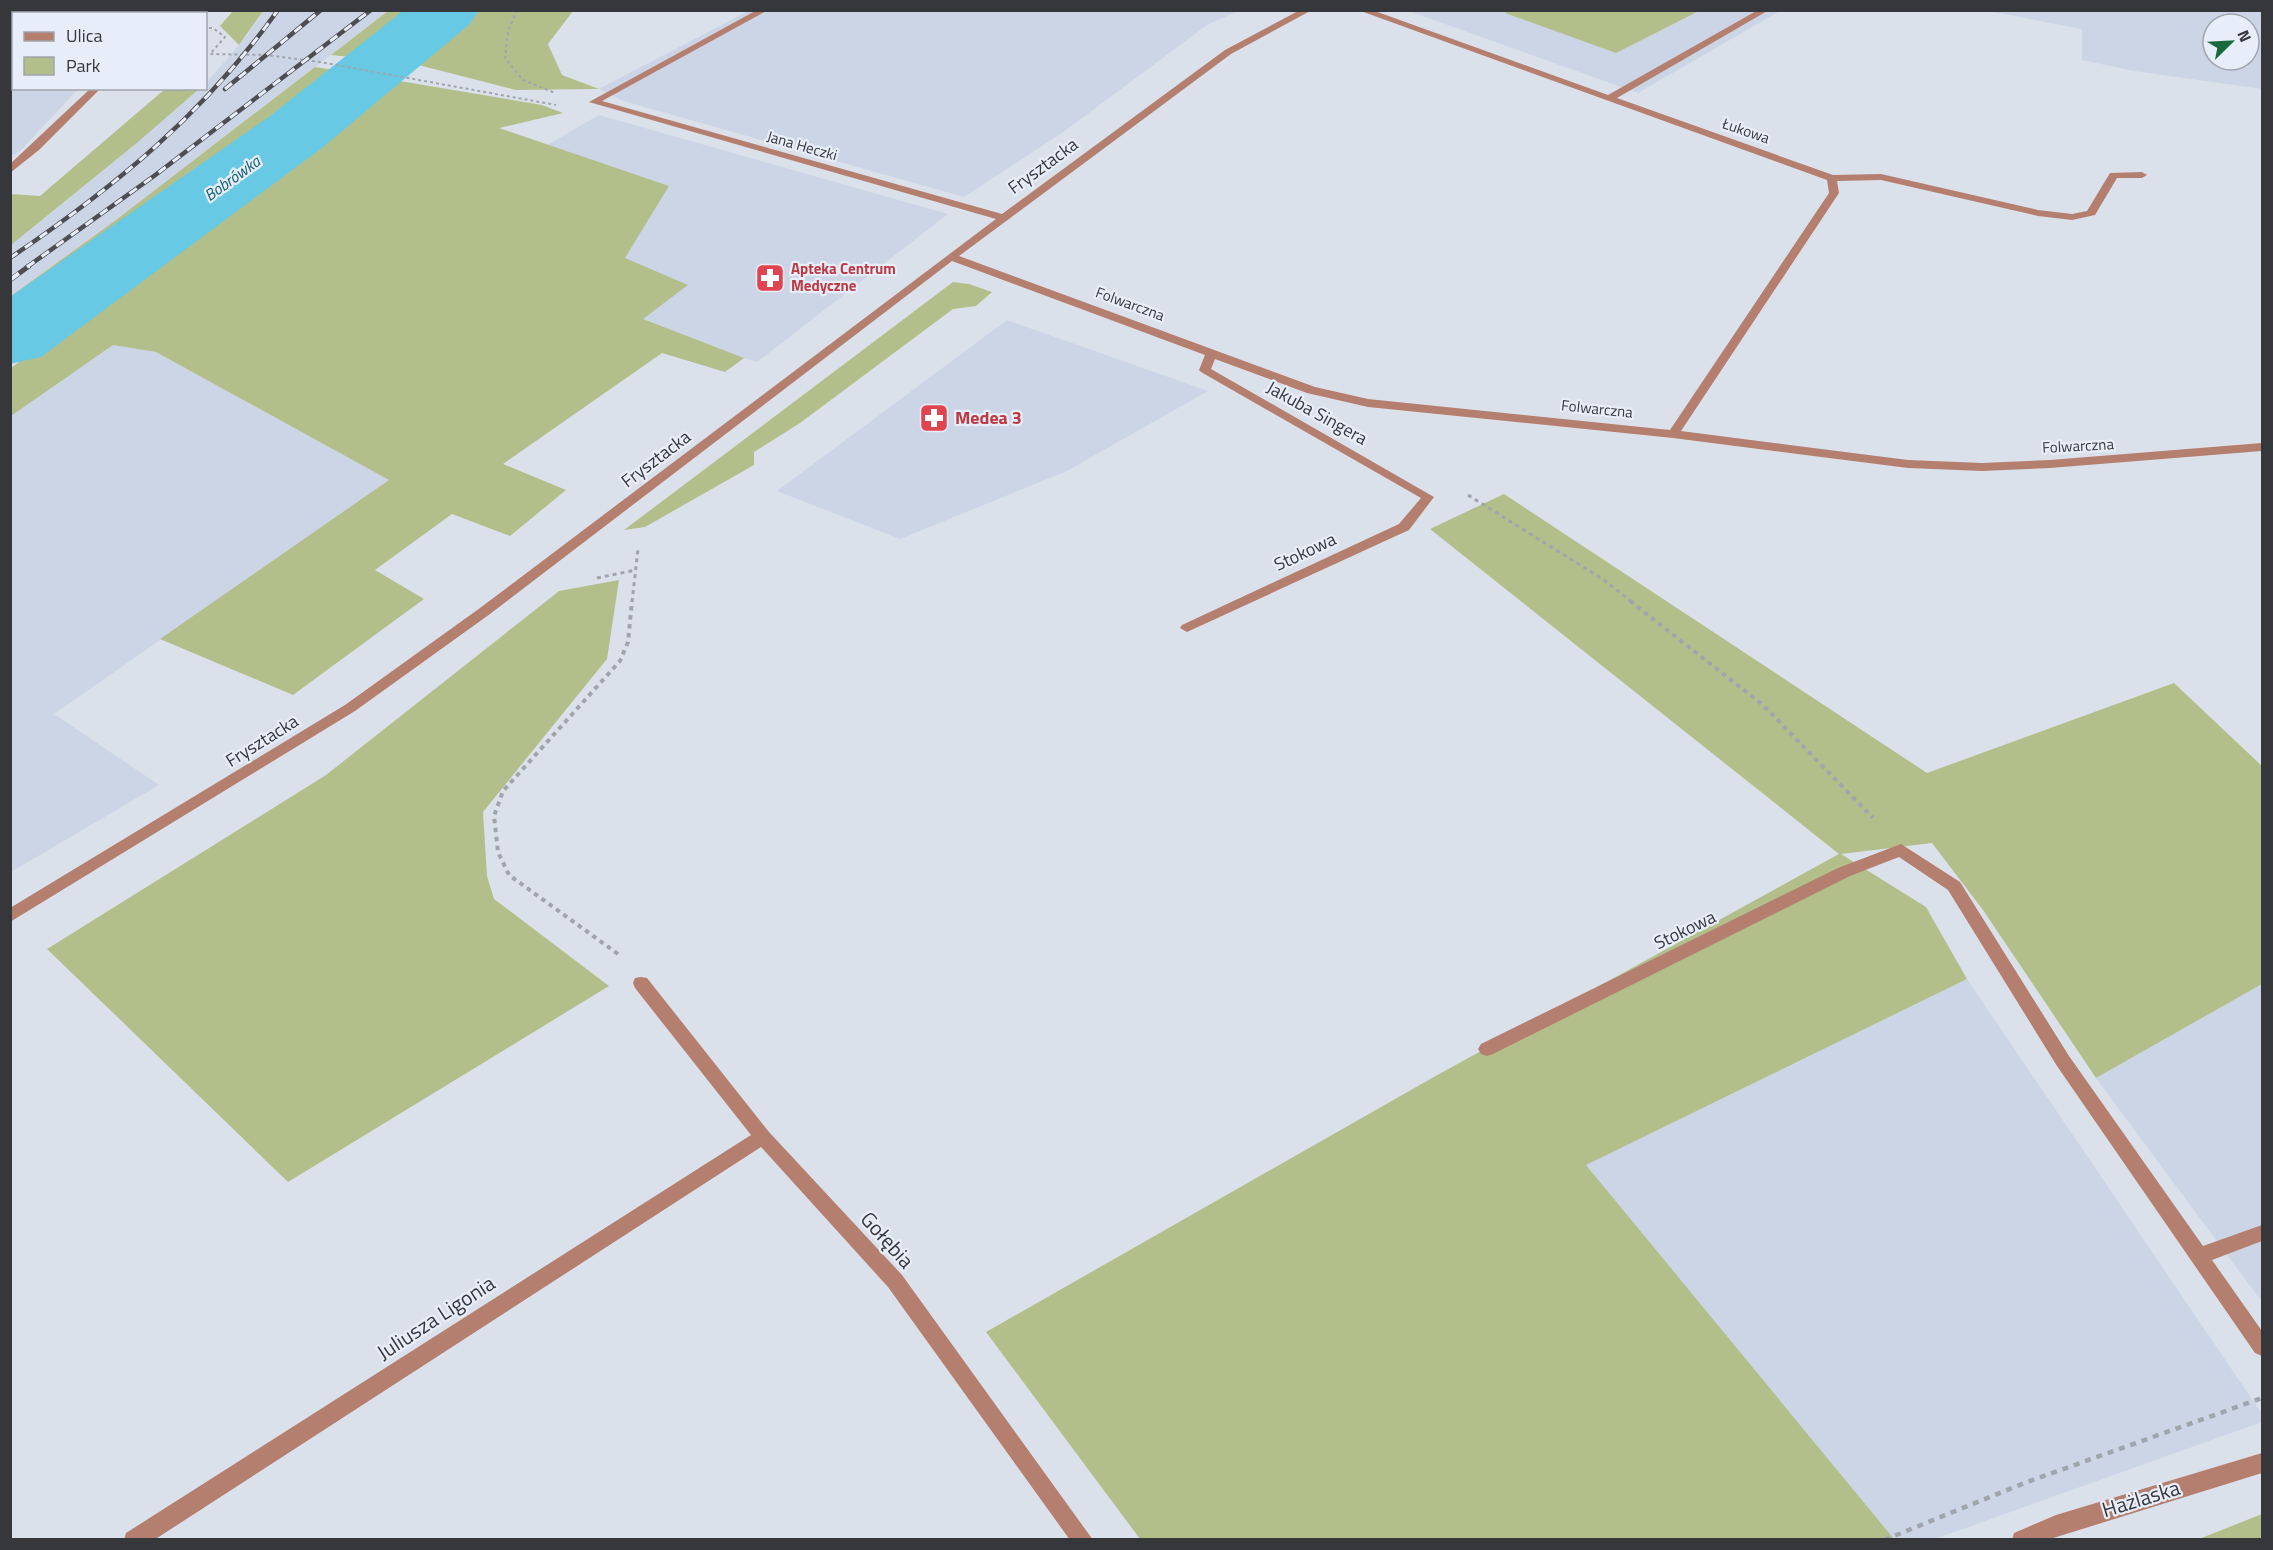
<svg xmlns="http://www.w3.org/2000/svg" width="2273" height="1550" font-family="'Titillium Web',sans-serif">
	<style>
		.built { fill: #ccd5e6; fill-rule: evenodd }
		.green { fill: #b3bf8a }
		.lines { fill: none; stroke-linecap: round; stroke-linejoin: round }
		.river { fill: #68c9e4; fill-rule: evenodd }
		.path-far3 { stroke: #a0a5ad; stroke-width: 2; stroke-dasharray: 3 3; stroke-linecap: butt }
		.path-far2 { stroke: #a0a5ad; stroke-width: 3; stroke-dasharray: 4 4; stroke-linecap: butt }
		.path-far1 { stroke: #a0a5ad; stroke-width: 4; stroke-dasharray: 4.5 4.5; stroke-linecap: butt }
		.path { stroke: #a0a5ad; stroke-width: 4.5; stroke-dasharray: 6 6; stroke-linecap: butt }
		.minor { fill: #b47f6f; fill-rule: evenodd }
		.rail-far1-casing { stroke: #4c4e53; stroke-width: 4.5 }
		.rail-casing { stroke: #4c4e53; stroke-width: 5 }
		.rail-far1 { stroke: #e8eef9; stroke-width: 3; stroke-dasharray: 9; stroke-linecap: butt }
		.rail { stroke: #e8eef9; stroke-width: 4; stroke-dasharray: 11; stroke-linecap: butt }
		.labels { text-anchor: middle; stroke-width: 4.5; stroke-linejoin: round; paint-order: stroke }
		.far-street-label { font-size: 15px; fill: #35373b; stroke: #e8eef9 }
		.far-health-label { font-size: 15px; font-weight: bold; fill: #be3a42; stroke: #e8eef9; text-anchor: start }
		.far-water-label { font-size: 16px; font-style: italic; fill: #0a5e71; stroke: #e8eef9 }
		.street-label { font-size: 18px; fill: #35373b; stroke: #e8eef9 }
		.health-label { font-size: 18px; font-weight: bold; fill: #be3a42; stroke: #e8eef9; text-anchor: start }
		.near-street-label { font-size: 21px; fill: #35373b; stroke: #e8eef9 }
	</style>
	<rect width="100%" height="100%" fill="#dbe1eb"/>
	<g class="built">
		<path d="M59 10H151V11L148 14 24 13Z"/>
		<path d="M263 11H388L116 220 11 296V245L138 142 199 89 206 88V83L246 37Z"/>
		<path d="M748 11H1238L1207 25 1062 133 964 197 623 101 599 89Z"/>
		<path d="M1409 11H1780L1638 93Z"/>
		<path d="M1988 11H2262V89L2134 71 2082 60V29ZM2213 24H2249V60H2213Z"/>
		<path d="M13 14 14 88 78 89 23 148 11 157 10 15Z"/>
		<path d="M599 115 948 214 757 362 744 358 642 319 687 285 624 259 668 186 547 145Z"/>
		<path d="M1007 320 1208 391 1067 471 900 539 777 491Z"/>
		<path d="M113 345 156 352 390 480 54 714 159 785 11 872 10 416Z"/>
		<path d="M1967 979 2262 1414V1422L1935 1539H1894L1585 1165Z"/>
		<path d="M2262 984V1302L2096 1078Z"/>
	</g>
	<g class="green">
		<path d="M1511 10H1699V11L1616 53 1505 13Z"/>
		<path d="M233 11H263L239 45 220 26Z"/>
		<path d="M388 11H420L361 58 331 55Z"/>
		<path d="M465 11H573L548 44 562 75 599 89 516 90 403 61Z"/>
		<path d="M315 67 347 72 280 133 11 328V296L116 220Z"/>
		<path d="M388 79 542 105 563 113 499 128 669 186 625 258 688 285 643 319 744 358 725 372 662 353 503 464 566 490 510 536 452 514 375 570 424 599 293 695 160 639 389 480 156 352 113 345 11 416V368L238 203Z"/>
		<path d="M165 89H199L138 142 11 245V194L40 196Z"/>
		<path d="M953 282 969 284 992 292 976 306 953 309 800 423 754 452V465L645 527 624 530Z"/>
		<path d="M1504 494 1927 773 2174 683 2262 766V984L2096 1078 1983 910 1932 843 1841 854 1926 907 1967 979 1586 1165 1894 1539H1140L986 1332 1432 1078 1839 854 1430 529Z"/>
		<path d="M619 580 607 659 483 812 487 876 494 899 609 986 288 1182 47 949 326 775 559 591Z"/>
		<path d="M2262 1514V1539H2199Z"/>
	</g>
	<g class="lines">
		<path class="river" d="M404 10H479L470 24 322 148 41 357 10 364V297L270 116Z"/>
		<g class="path-far3">
			<path d="M517 10 508 31 505 58 523 80 555 93"/>
			<path d="M48 14 82 10"/>
			<path d="M10 17H14"/>
			<path d="M209 28H213L225 37 210 54 266 55 320 62 556 105"/>
		</g>
		<g class="path-far2">
			<path d="M1468 495 1604 580 1632 602"/>
			<path d="M597 578 636 570"/>
			<path d="M632 602 638 549"/>
		</g>
		<g class="path-far1">
			<path d="M1630 601 1763 705 1873 818"/>
			<path d="M618 954 509 875 498 852 494 816 503 791 620 661 628 642 632 601"/>
		</g>
		<path class="path" d="M1884 1540 2027 1482 2262 1398"/>
		<g class="minor">
			<path d="M171 10H180L178 14H169Z"/>
			<path d="M757 10H768L602 101 1002 214 1225 50 1300 10H1312L1231 54 959 256 1315 387 1368 399 1670 430 1829 193 1827 180 1358 10H1372L1608 95 1758 10H1769L1617 98 1833 175 1881 174 2038 210 2072 214 2087 211 2110 173 2142 172 2147 175 2142 178H2117L2095 215 2072 220 2038 216 1881 180 1837 181 1839 193 1681 431 1908 460 1982 463 2050 460 2262 443V451L2050 468 1982 471 1908 468 1673 438 1368 407 1307 393 1215 359 1211 369 1434 497 1409 530 1187 632 1180 628 1182 625 1399 524 1421 498 1201 372 1199 370 1205 355 952 261 490 614 355 711 10 922V908L345 705 480 608 996 219 589 102Z"/>
			<path d="M91 88H101L39 150 10 173V164Z"/>
			<path d="M1901 844 1960 882 2069 1056 2203 1246 2262 1225V1241L2212 1260 2262 1331V1356L2255 1353 2057 1066 1948 890 1899 857 1850 876 1493 1054 1487 1056 1481 1054 1478 1049 1481 1044 1838 868Z"/>
			<path d="M641 977 647 978 769 1132 902 1275 1093 1540H1070L888 1287 761 1147 154 1540H124L126 1533 751 1135 635 988 633 983 635 978Z"/>
			<path d="M2262 1453V1473L2047 1540H2012L2014 1533 2056 1515Z"/>
		</g>
		<g class="rail-far1-casing">
			<g id="rail-far1">
				<path d="M225 89 321 10"/>
				<path d="M10 258C116 186 203 115 278 10"/>
				<path d="M27 267 154 176 371 10"/>
			</g>
		</g>
		<g class="rail-casing">
			<path id="rail" d="M10 280 29 266"/>
		</g>
		<use href="#rail-far1" class="rail-far1"/>
		<use href="#rail" class="rail"/>
	</g>
	<defs>
		<g id="pharmacy-square" transform="scale(1.5)"><rect x="-9" y="-9" width="18" height="18" rx="4" fill="#e0444e" stroke="#e8eef9"/><path d="M-2-6h4v4h4v4h-4v4h-4v-4h-4v-4h4Z" fill="#fff"/></g>
	</defs>
	<g fill-rule="evenodd">
		<use href="#pharmacy-square" x="770" y="278"/>
		<use href="#pharmacy-square" x="934" y="418"/>
	</g>
	<g class="labels">
		<g class="far-street-label">
			<text transform="translate(1746 131) rotate(19)" y="5">Łukowa</text>
			<text transform="translate(802 146) rotate(16)" y="5">Jana Heczki</text>
			<text transform="translate(1130 304) rotate(20)" y="5">Folwarczna</text>
			<text transform="translate(1597 409) rotate(6)" y="5">Folwarczna</text>
			<text transform="translate(2078 446) rotate(-3)" y="5">Folwarczna</text>
		</g>
		<g class="far-health-label">
			<text x="791" y="274">Apteka Centrum<tspan x="791" dy="17">Medyczne</tspan></text>
		</g>
		<g class="far-water-label">
			<text transform="translate(232 178) rotate(-36)" y="6">Bobrówka</text>
		</g>
		<g class="street-label">
			<text transform="translate(1043 166) rotate(-36)" y="6">Frysztacka</text>
			<text transform="translate(1317 413) rotate(29)" y="6">Jakuba Singera</text>
			<text transform="translate(656 459) rotate(-37)" y="6">Frysztacka</text>
			<text transform="translate(1305 552) rotate(-25)" y="6">Stokowa</text>
			<text transform="translate(262 741) rotate(-32)" y="6">Frysztacka</text>
			<text transform="translate(1685 930) rotate(-26)" y="6">Stokowa</text>
		</g>
		<g class="health-label">
			<text x="955" y="424">Medea 3</text>
		</g>
		<g class="near-street-label">
			<text transform="translate(887 1240) rotate(48)" y="7">Gołębia</text>
			<text transform="translate(436 1318) rotate(-33)" y="7">Juliusza Ligonia</text>
			<text transform="translate(2141 1499) rotate(-17)" y="7">Hażlaska</text>
		</g>
	</g>
	<rect width="2273" height="1550" fill="none" stroke="#35373b" stroke-width="24"/>
	<rect x="12" y="12" width="195" height="78" fill="#e8eef9" stroke="#a0a5ad" stroke-width="1.5"/>
	<rect x="24" y="32" width="30" height="9" fill="#b47f6f" stroke="#a0a5ad" stroke-width="1.5"/>
	<text x="66" y="42" font-size="18" fill="#35373b">Ulica</text>
	<rect x="24" y="57" width="30" height="18" fill="#b3bf8a" stroke="#a0a5ad" stroke-width="1.5"/>
	<text x="66" y="72" font-size="18" fill="#35373b">Park</text>
	<g transform="translate(2231 42) rotate(66)"><circle r="28" fill="#e8eef9" stroke="#a0a5ad" stroke-width="1.5"/>
	<path d="M0-4.5L10 22L0 15L-10 22Z" fill="#186a3b"/>
	<text y="-9" font-size="16" font-weight="bold" text-anchor="middle" fill="#35373b">N</text>
	</g>
</svg>
